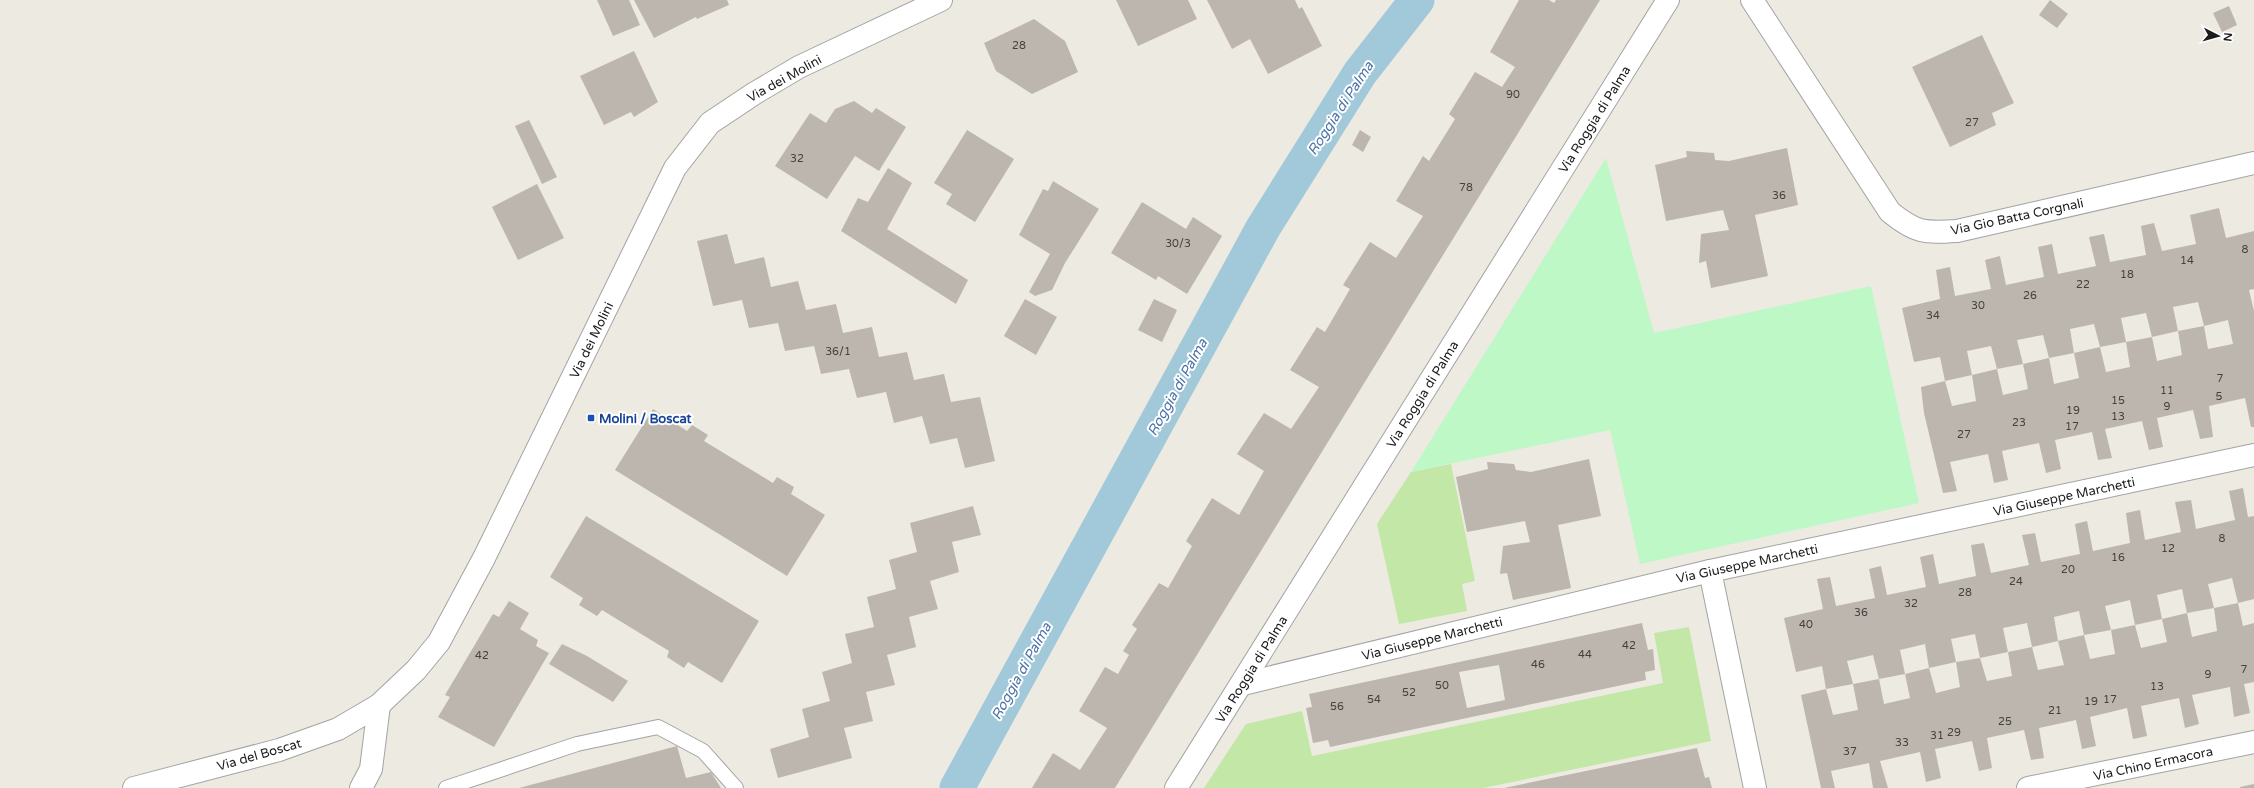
<svg xmlns="http://www.w3.org/2000/svg" width="2254" height="788" font-family="'Varela Round',sans-serif">
	<style>
		.grass { fill: #c2e7a7 }
		.park { fill: #bef8c7 }
		.lines { fill: none; stroke-linecap: round; stroke-linejoin: round }
		.canal { stroke: #a2c9da; stroke-width: 35 }
		.building { fill: #bdb6ae; fill-rule: evenodd }
		.service-casing { stroke: #a3a3a3; stroke-width: 16 }
		.minor-casing { stroke: #a3a3a3; stroke-width: 24 }
		.tertiary-casing { stroke: #a3a3a3; stroke-width: 24 }
		.service { stroke: #fff; stroke-width: 14 }
		.minor { stroke: #fff; stroke-width: 22 }
		.tertiary { stroke: #fff; stroke-width: 22 }
		.transit-dot { fill: #1a4fb4; stroke: #fff; stroke-width: 1.5 }
		.labels { text-anchor: middle; stroke-width: 4; stroke-linejoin: round; paint-order: stroke }
		.number-label { font-size: 11px; fill: #444240 }
		.street-label { font-size: 13px; fill: #1c1c1c; stroke: #fff }
		.transit-label { font-size: 13px; font-weight: bold; fill: #164399; stroke: #fff; text-anchor: start }
		.water-label { font-size: 14px; font-style: italic; fill: #4b73a9; stroke: #fff }
	</style>
	<rect width="100%" height="100%" fill="#edeae1"/>
	<g class="grass">
		<path d="M1451 464 1475 581 1462 584 1467 611 1399 624 1377 524 1411 472Z"/>
		<path d="M1689 627 1711 741 1483 788H1204L1246 724 1302 711 1312 756 1663 683 1654 633Z"/>
	</g>
	<path class="park" d="M1606 158 1654 333 1871 286 1919 503 1640 564 1610 430 1411 472Z"/>
	<g class="lines">
		<path class="canal" d="M957 788 1263 228 1360 73 1417 0"/>
	</g>
	<g class="building">
		<path d="M597 0H629L640 25 613 36Z"/>
		<path d="M634 0H727L729 5 697 19 696 17 654 38Z"/>
		<path d="M1116 0H1188L1197 19 1138 46Z"/>
		<path d="M1207 0H1295L1299 9 1302 7 1322 46 1268 74 1250 39 1232 49Z"/>
		<path d="M1519 0H1549L1554 3 1556 0H1600L1115 788H1032L1053 753 1080 770 1107 728 1079 711 1105 667 1118 674 1129 655 1123 651 1137 629 1132 625 1159 583 1168 588 1192 546 1186 541 1212 498 1239 515 1264 471 1237 454 1264 413 1291 429 1319 387 1290 370 1317 327 1325 332 1350 289 1343 285 1370 242 1396 258 1423 216 1396 201 1423 156 1429 161 1455 119 1449 114 1475 72 1502 87 1515 67 1490 52Z"/>
		<path d="M2050 0 2068 14 2057 28 2039 15Z"/>
		<path d="M2229 6 2237 25 2222 32 2213 13Z"/>
		<path d="M1034 19 1065 41 1078 72 1032 94 996 71 984 43Z"/>
		<path d="M1982 35 2014 103 1992 113 1996 125 1950 147 1912 67Z"/>
		<path d="M634 51 658 102 634 117 631 112 604 125 580 76Z"/>
		<path d="M854 101 872 113 876 108 906 127 879 171 855 156 827 199 775 166 810 113 826 123 835 109Z"/>
		<path d="M529 120 557 177 542 184 515 126Z"/>
		<path d="M967 130 1014 159 975 222 946 204 952 194 934 183Z"/>
		<path d="M1360 130 1371 137 1363 152 1352 145Z"/>
		<path d="M1787 148 1798 205 1755 215 1768 276 1711 288 1706 261 1699 263 1701 234 1729 230 1723 210 1666 221 1655 165 1687 157 1686 151 1714 153 1715 160 1729 161Z"/>
		<path d="M888 168 912 183 887 229 968 280 956 304 841 231 858 198 868 202Z"/>
		<path d="M1053 181 1099 209 1065 263 1052 290 1035 296 1029 292 1050 254 1019 235 1043 189 1048 191Z"/>
		<path d="M537 184 564 238 518 260 492 207Z"/>
		<path d="M1142 202 1186 229 1193 217 1222 236 1187 294 1158 276 1156 280 1111 253Z"/>
		<path d="M2219 208 2226 238 2254 231V289L2249 290 2254 311V427H2251L2245 398 2209 406 2213 437 2200 439 2193 410 2157 418 2163 447 2149 450 2142 421 2105 429 2112 458 2098 460 2092 432 2055 440 2061 469 2046 473 2039 443 2002 451 2008 480 1994 483 1988 454 1950 462 1957 491 1943 493 1924 413 1921 387 1945 381 1940 357 1914 362 1902 308 1940 299 1936 270 1950 267 1955 296 1991 289 1985 260 2000 256 2006 285 2044 277 2038 247 2052 244 2058 274 2096 266 2089 237 2104 234 2110 262 2146 255 2141 226 2154 223 2162 251 2196 244 2190 215ZM2198 302 2204 326 2228 320 2233 344 2208 349 2204 326 2178 331 2182 355 2157 361 2152 337 2126 342 2130 367 2106 372 2100 347 2074 353 2079 378 2054 384 2049 358 2074 353 2070 329 2094 324 2100 347 2126 342 2121 318 2146 313 2152 337 2178 331 2173 307ZM2043 335 2049 358 2023 364 2028 389 2003 395 1997 369 1972 375 1976 401 1952 406 1945 381 1972 375 1967 351 1991 346 1997 369 2023 364 2017 340Z"/>
		<path d="M727 234 735 264 764 257 771 287 798 281 806 310 836 304 843 333 872 327 879 357 907 352 914 380 944 374 951 402 980 397 995 461 965 468 957 438 930 444 922 416 894 423 886 392 857 398 849 369 821 374 814 346 785 351 778 323 749 328 742 300 713 306 697 241Z"/>
		<path d="M1025 299 1057 317 1036 355 1004 336Z"/>
		<path d="M1154 299 1177 310 1162 342 1138 330Z"/>
		<path d="M653 409 687 431 692 425 708 435 704 441 773 483 777 477 794 487 791 494 825 515 787 576 615 470Z"/>
		<path d="M1589 459 1601 516 1558 525 1571 588 1513 600 1507 573 1500 574 1503 546 1530 542 1525 521 1467 532 1456 477 1488 469 1487 462 1514 464 1516 470 1531 472Z"/>
		<path d="M2243 488 2248 517 2254 516V599L2238 603 2232 578 2208 584 2214 608 2238 603 2243 626 2254 623V682L2244 684 2250 713 2234 717 2230 687 2192 695 2199 724 2185 728 2179 698 2141 706 2147 736 2133 739 2127 708 2090 717 2096 746 2082 749 2076 720 2039 728 2044 758 2031 760 2024 730 1987 738 1992 768 1979 771 1972 741 1935 749 1941 778 1926 782 1920 752 1880 761 1888 788H1873L1869 763 1831 771 1835 788H1821L1801 695 1826 689 1833 715 1858 710 1853 684 1879 679 1873 655 1847 661 1853 684 1826 689 1822 666 1796 672 1784 618 1823 609 1817 579 1830 577 1836 606 1875 598 1869 569 1881 566 1887 595 1926 587 1920 557 1933 554 1939 584 1976 576 1971 545 1984 543 1991 573 2029 565 2022 535 2035 533 2041 562 2080 554 2075 524 2087 521 2093 551 2130 543 2126 513 2140 510 2145 540 2181 532 2175 502 2191 500 2196 529 2235 520 2229 491ZM2182 589 2187 613 2214 608 2217 631 2192 637 2187 613 2162 619 2157 595ZM2130 600 2135 625 2111 630 2115 654 2090 659 2084 635 2058 641 2064 665 2038 670 2032 647 2008 652 2012 676 1987 681 1980 658 2008 652 2003 628 2027 623 2032 647 2058 641 2054 617 2079 611 2084 635 2111 630 2105 606ZM2162 619 2167 642 2141 648 2135 625ZM1975 634 1980 658 1956 662 1960 687 1936 693 1929 668 1956 662 1951 639ZM1925 644 1929 668 1905 674 1910 698 1884 704 1879 679 1905 674 1900 650Z"/>
		<path d="M973 506 981 535 952 542 959 572 930 581 938 609 909 617 916 647 887 655 895 685 866 692 873 721 844 728 852 758 778 778 770 749 809 737 802 709 830 701 822 672 852 663 845 634 874 627 867 597 896 589 889 560 917 552 910 523Z"/>
		<path d="M586 516 759 621 722 683 688 662 684 668 667 657 669 651 602 610 597 616 579 605 583 598 550 577Z"/>
		<path d="M509 601 529 613 520 629 538 640 536 646 549 653 494 747 438 717 450 697 445 695 493 614 499 617Z"/>
		<path d="M1642 623 1648 650 1653 649 1655 670 1645 672 1646 680 1330 747 1328 740 1313 743 1306 708 1312 707 1309 694ZM1499 665 1505 700 1467 708 1459 672Z"/>
		<path d="M562 644 587 656 628 681 613 702 549 664Z"/>
		<path d="M677 746 686 778 711 772 721 788H519Z"/>
		<path d="M1697 748 1705 778 1709 777 1712 788H1504Z"/>
		<path d="M2254 784V788H2240V787Z"/>
	</g>
	<g class="lines">
		<g class="service-casing">
			<path id="service" d="M446 788 577 744 658 727 703 751 736 788"/>
		</g>
		<g class="minor-casing">
			<g id="minor">
				<path d="M1752 0 1890 212C1916 233 1924 233 1957 231L2254 163"/>
				<path d="M1710 571 1755 788"/>
				<path d="M1243 684 1710 571 2254 455"/>
				<path d="M361 788 371 769 379 705"/>
				<path d="M1176 788 1668 0"/>
				<path d="M2028 788 2254 742"/>
			</g>
		</g>
		<g class="tertiary-casing">
			<path id="tertiary" d="M134 788 279 750 338 729 379 705 416 670 439 642 484 558 675 168 710 123 755 93 799 67 941 0"/>
		</g>
		<use href="#service" class="service"/>
		<use href="#minor" class="minor"/>
		<use href="#tertiary" class="tertiary"/>
	</g>
	<rect class="transit-dot" x="587" y="414" width="8" height="8" rx="2"/>
	<g class="labels">
		<g class="number-label">
			<text x="1019" y="49">28</text>
			<text x="1513" y="98">90</text>
			<text x="1972" y="126">27</text>
			<text x="797" y="162">32</text>
			<text x="1466" y="191">78</text>
			<text x="1779" y="199">36</text>
			<text x="1178" y="247">30/3</text>
			<text x="2245" y="253">8</text>
			<text x="2187" y="264">14</text>
			<text x="2127" y="278">18</text>
			<text x="2083" y="288">22</text>
			<text x="2030" y="299">26</text>
			<text x="1978" y="309">30</text>
			<text x="1933" y="319">34</text>
			<text x="838" y="355">36/1</text>
			<text x="2220" y="382">7</text>
			<text x="2167" y="394">11</text>
			<text x="2219" y="400">5</text>
			<text x="2118" y="404">15</text>
			<text x="2167" y="410">9</text>
			<text x="2073" y="414">19</text>
			<text x="2118" y="420">13</text>
			<text x="2019" y="426">23</text>
			<text x="2072" y="430">17</text>
			<text x="1964" y="438">27</text>
			<text x="2222" y="542">8</text>
			<text x="2168" y="552">12</text>
			<text x="2118" y="561">16</text>
			<text x="2068" y="573">20</text>
			<text x="2016" y="585">24</text>
			<text x="1965" y="596">28</text>
			<text x="1911" y="607">32</text>
			<text x="1861" y="616">36</text>
			<text x="1806" y="628">40</text>
			<text x="1629" y="649">42</text>
			<text x="1585" y="658">44</text>
			<text x="482" y="659">42</text>
			<text x="1538" y="668">46</text>
			<text x="2244" y="673">7</text>
			<text x="2208" y="678">9</text>
			<text x="1442" y="689">50</text>
			<text x="2157" y="690">13</text>
			<text x="1409" y="696">52</text>
			<text x="1374" y="703">54</text>
			<text x="2110" y="703">17</text>
			<text x="2091" y="705">19</text>
			<text x="1337" y="710">56</text>
			<text x="2055" y="714">21</text>
			<text x="2005" y="725">25</text>
			<text x="1954" y="736">29</text>
			<text x="1937" y="739">31</text>
			<text x="1902" y="746">33</text>
			<text x="1850" y="755">37</text>
		</g>
		<g class="street-label">
			<text transform="translate(784 78) rotate(-29)" y="5">Via dei Molini</text>
			<text transform="translate(1594 119) rotate(-58)" y="5">Via Roggia di Palma</text>
			<text transform="translate(2017 216) rotate(-12)" y="5">Via Gio Batta Corgnali</text>
			<text transform="translate(591 340) rotate(-64)" y="5">Via dei Molini</text>
			<text transform="translate(1422 394) rotate(-58)" y="5">Via Roggia di Palma</text>
			<text transform="translate(2064 496) rotate(-12)" y="5">Via Giuseppe Marchetti</text>
			<text transform="translate(1747 563) rotate(-12)" y="5">Via Giuseppe Marchetti</text>
			<text transform="translate(1432 638) rotate(-14)" y="5">Via Giuseppe Marchetti</text>
			<text transform="translate(1251 669) rotate(-58)" y="5">Via Roggia di Palma</text>
			<text transform="translate(259 754) rotate(-16)" y="5">Via del Boscat</text>
			<text transform="translate(2153 763) rotate(-12)" y="5">Via Chino Ermacora</text>
		</g>
		<g class="transit-label">
			<text x="599" y="423">Molini / Boscat</text>
		</g>
		<g class="water-label">
			<text transform="translate(1340 108) rotate(-57)" y="5">Roggia di Palma</text>
			<text transform="translate(1177 387) rotate(-61)" y="5">Roggia di Palma</text>
			<text transform="translate(1021 671) rotate(-61)" y="5">Roggia di Palma</text>
		</g>
	</g>
	<g transform="translate(2218 36) rotate(96)" stroke="#ffffff" stroke-width="3" paint-order="stroke">
	<path d="M0-3L7 15L0 10L-7 15Z" fill="#1c1c1c"/>
	<text y="-6" font-size="11" font-weight="bold" text-anchor="middle" fill="#1c1c1c">N</text>
	</g>
</svg>
